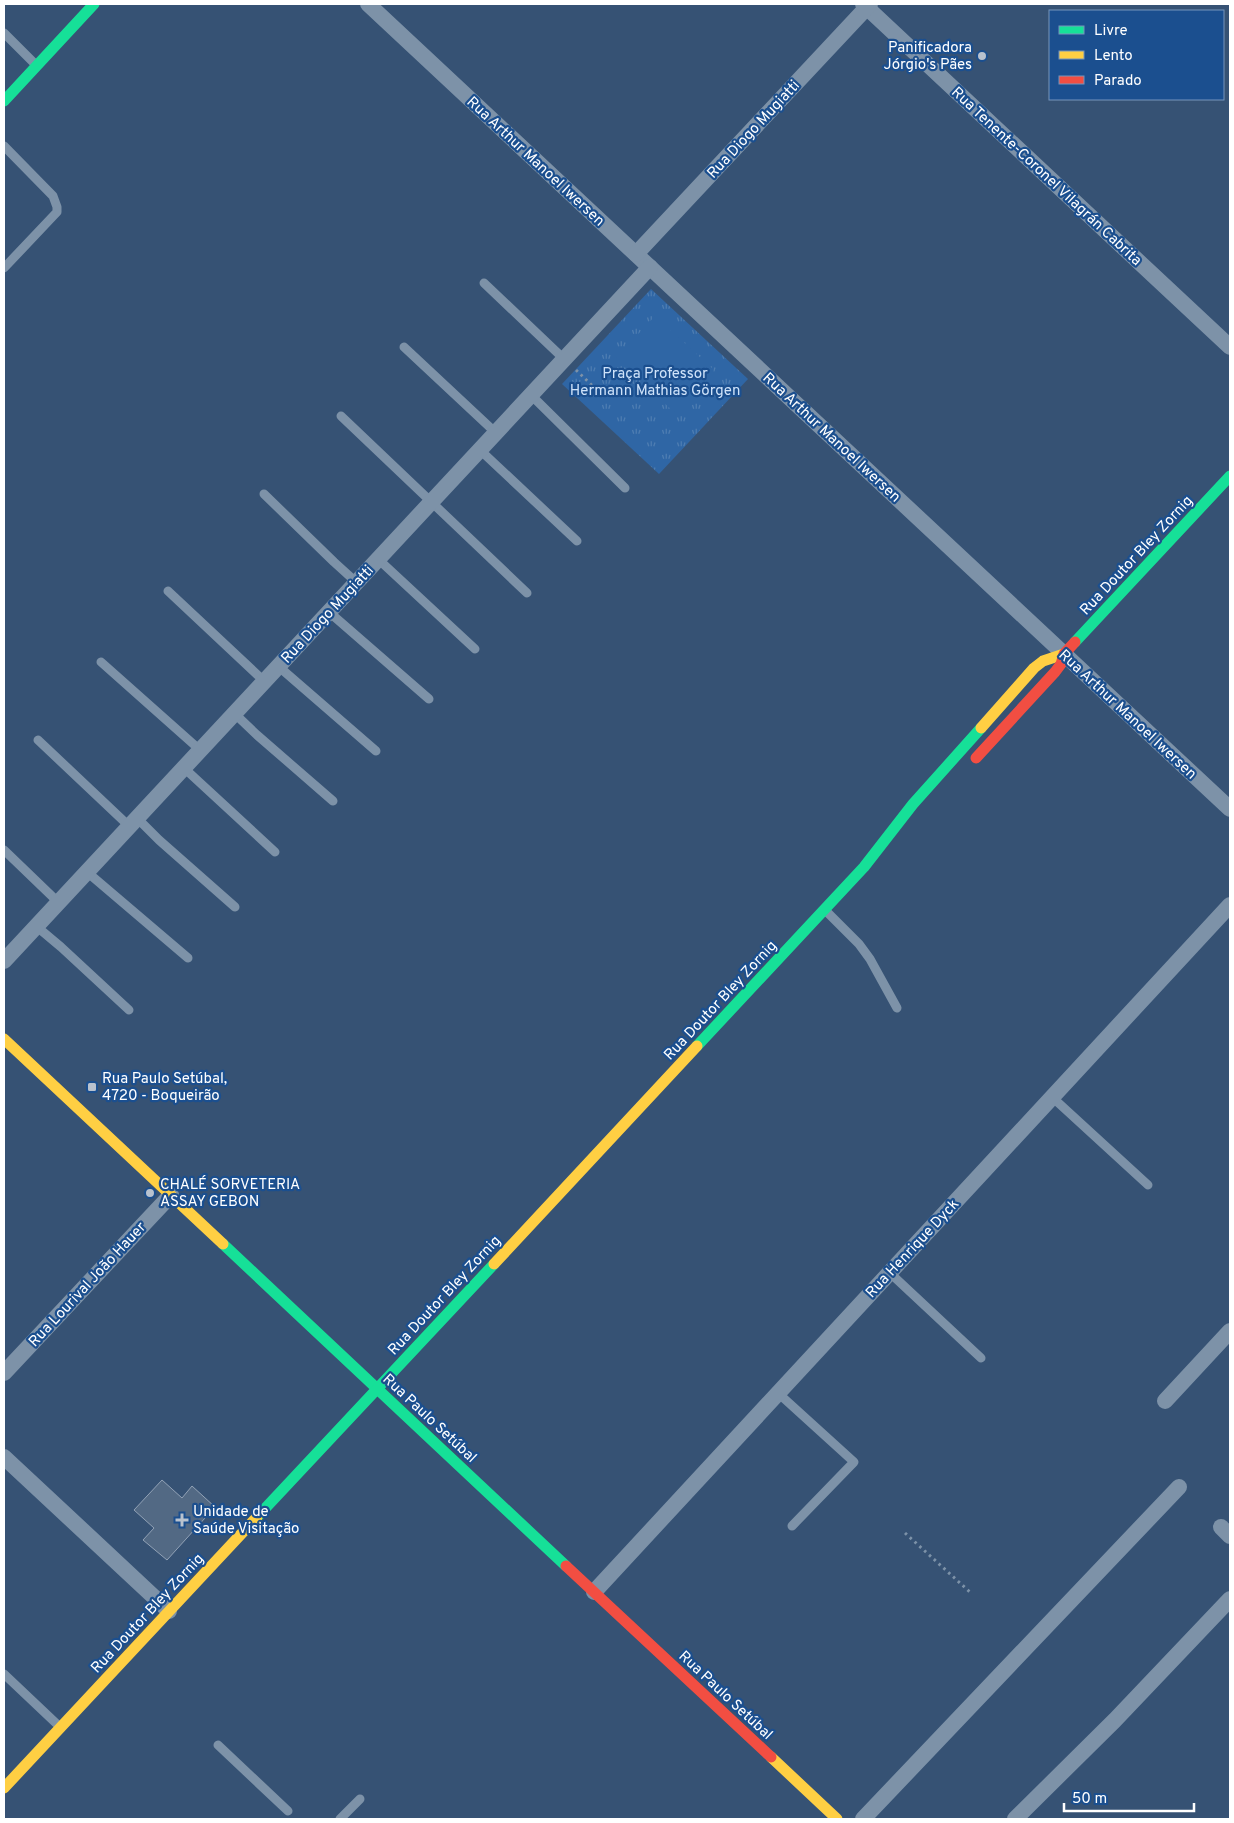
<svg xmlns="http://www.w3.org/2000/svg" width="1234" height="1823" font-family="Overpass,sans-serif">
	<style>
		.grass { fill: url(#grass-tufts) }
		.pitch { fill: #2f66a5 }
		.building { fill: #526984; stroke: #92a2b6 }
		.lines { fill: none; stroke-linecap: round; stroke-linejoin: round }
		.path { stroke: #7d92a8; stroke-width: 3; stroke-dasharray: 2.5 4; stroke-linecap: butt }
		.lane { stroke: #7d92a8; stroke-width: 9 }
		.street { stroke: #7d92a8; stroke-width: 16 }
		.fast { stroke: #16e098; stroke-width: 11 }
		.slow { stroke: #ffcf43; stroke-width: 11 }
		.jam { stroke: #f24e42; stroke-width: 11 }
		.poi-dot { fill: #b9c2ce; stroke: #1b4f8f; stroke-width: 2 }
		.labels { text-anchor: middle; stroke-width: 4.5; stroke-linejoin: round; paint-order: stroke }
		.poi-label { font-size: 15px; fill: #fff; stroke: #1b4f8f; text-anchor: start }
		.street-label { font-size: 15px; fill: #fff; stroke: #1b4f8f }
		.park-label { font-size: 15px; fill: #cfe3fa; stroke: #1b4f8f }
	</style>
	<defs>
		<pattern id="grass-tufts" width="24" height="20" patternUnits="userSpaceOnUse" patternTransform="scale(1.25)"><rect width="24" height="20" fill="#2f66a5"/><path d="M3 7l-1-3M5 7V3M7 7l1-3M15 17l-1-3M17 17v-4M19 17l1-3" fill="none" stroke="#4e7db2"/></pattern>
	</defs>
	<rect width="100%" height="100%" fill="#365274"/>
	<path class="grass" d="M651 289 748 379 659 474 562 384Z"/>
	<path class="pitch" d="M655 316 714 370 674 412 616 358Z"/>
	<path class="building" d="M162 1480 182 1498 192 1486 215 1507 167 1560 143 1540 154 1528 134 1510Z"/>
	<g class="lines">
		<g class="path">
			<path d="M576 370 601 394"/>
			<path d="M905 1533 971 1593"/>
		</g>
		<g class="lane">
			<path d="M4 33 36 65"/>
			<path d="M4 146 53 196 57 207V212L4 268"/>
			<path d="M484 283 564 359"/>
			<path d="M404 347 496 433"/>
			<path d="M531 395 625 488"/>
			<path d="M341 416 527 593"/>
			<path d="M480 450 577 541"/>
			<path d="M264 494 334 562 356 582"/>
			<path d="M378 559 475 649"/>
			<path d="M168 591 264 681"/>
			<path d="M329 612 429 699"/>
			<path d="M101 662 200 750"/>
			<path d="M278 666 376 751"/>
			<path d="M234 713 257 735 333 801"/>
			<path d="M38 740 129 826"/>
			<path d="M184 768 275 852"/>
			<path d="M137 818 159 840 235 907"/>
			<path d="M4 850 58 902"/>
			<path d="M87 872 188 958"/>
			<path d="M825 910 859 944 870 959 897 1008"/>
			<path d="M36 926 61 947 129 1010"/>
			<path d="M1052 1097 1148 1185"/>
			<path d="M890 1273 981 1358"/>
			<path d="M778 1393 854 1462 792 1526"/>
			<path d="M4 1674 60 1727"/>
			<path d="M218 1745 288 1811"/>
			<path d="M340 1819 360 1799"/>
		</g>
		<g class="street">
			<path d="M368 4 1230 809"/>
			<path d="M863 4 1230 347"/>
			<path d="M636 254 870 4"/>
			<path d="M4 961 650 267"/>
			<path d="M4 1373 171 1195"/>
			<path d="M1165 1401 1230 1331"/>
			<path d="M4 1457 169 1611"/>
			<path d="M1221 1527 1230 1536"/>
			<path d="M594 1592 1230 905"/>
			<path d="M863 1819 1179 1487"/>
			<path d="M1015 1819 1115 1720 1230 1599"/>
		</g>
		<g class="fast">
			<path d="M4 101 94 4"/>
			<path d="M1075 642 1230 476"/>
			<path d="M697 1046 864 867 913 804 981 728"/>
			<path d="M223 1244 566 1566"/>
			<path d="M257 1517 494 1264"/>
		</g>
		<g class="slow">
			<path d="M981 728 1034 668 1043 661 1064 654"/>
			<path d="M4 1039 223 1244"/>
			<path d="M494 1264 697 1046"/>
			<path d="M771 1757 837 1819"/>
			<path d="M4 1788 257 1517"/>
		</g>
		<g class="jam">
			<path d="M976 758 1055 672 1061 664 1064 654 1075 642"/>
			<path d="M566 1566 771 1757"/>
		</g>
	</g>
	<g class="poi-dot">
		<circle cx="982" cy="56" r="5"/>
		<rect x="87" y="1082" width="10" height="10" rx="2.5"/>
		<circle cx="150" cy="1193" r="5"/>
		<path d="M179.5 1512.5h5v5h5v5h-5v5h-5v-5h-5v-5h5z"/>
	</g>
	<g class="labels">
		<g class="poi-label">
			<text x="972" y="52" text-anchor="end">Panificadora<tspan x="972" dy="17">Jórgio's Pães</tspan></text>
			<text x="102" y="1083">Rua Paulo Setúbal,<tspan x="102" dy="17">4720 - Boqueirão</tspan></text>
			<text x="160" y="1189">CHALÉ SORVETERIA<tspan x="160" dy="17">ASSAY GEBON</tspan></text>
			<text x="193" y="1516">Unidade de<tspan x="193" dy="17">Saúde Visitação</tspan></text>
		</g>
		<g class="street-label">
			<text transform="translate(753 129) rotate(-47)" y="5">Rua Diogo Mugiatti</text>
			<text transform="translate(536 161) rotate(43)" y="5">Rua Arthur Manoel Iwersen</text>
			<text transform="translate(1047 176) rotate(43)" y="5">Rua Tenente-Coronel Vilagrán Cabrita</text>
			<text transform="translate(832 437) rotate(43)" y="5">Rua Arthur Manoel Iwersen</text>
			<text transform="translate(1136 555) rotate(-47)" y="5">Rua Doutor Bley Zornig</text>
			<text transform="translate(327 614) rotate(-47)" y="5">Rua Diogo Mugiatti</text>
			<text transform="translate(1128 714) rotate(43)" y="5">Rua Arthur Manoel Iwersen</text>
			<text transform="translate(720 1000) rotate(-47)" y="5">Rua Doutor Bley Zornig</text>
			<text transform="translate(912 1248) rotate(-47)" y="5">Rua Henrique Dyck</text>
			<text transform="translate(87 1284) rotate(-47)" y="5">Rua Lourival João Hauer</text>
			<text transform="translate(444 1295) rotate(-47)" y="5">Rua Doutor Bley Zornig</text>
			<text transform="translate(430 1418) rotate(43)" y="5">Rua Paulo Setúbal</text>
			<text transform="translate(147 1613) rotate(-47)" y="5">Rua Doutor Bley Zornig</text>
			<text transform="translate(726 1695) rotate(43)" y="5">Rua Paulo Setúbal</text>
		</g>
		<g class="park-label">
			<text x="655" y="378">Praça Professor<tspan x="655" dy="17">Hermann Mathias Görgen</tspan></text>
		</g>
	</g>
	<rect width="1234" height="1823" fill="none" stroke="#ffffff" stroke-width="10"/>
	<rect x="1049" y="10" width="175" height="90" fill="#1b4f8f" stroke="#7695bc"/>
	<rect x="1059" y="26" width="25" height="8" fill="#16e098" stroke="#7695bc"/>
	<text x="1094" y="35" font-size="15" fill="#ffffff">Livre</text>
	<rect x="1059" y="51" width="25" height="8" fill="#ffcf43" stroke="#7695bc"/>
	<text x="1094" y="60" font-size="15" fill="#ffffff">Lento</text>
	<rect x="1059" y="76" width="25" height="8" fill="#f24e42" stroke="#7695bc"/>
	<text x="1094" y="85" font-size="15" fill="#ffffff">Parado</text>
	<path d="M1064 1803v8h130v-8" fill="none" stroke="#ffffff" stroke-width="2.5"/>
	<text x="1072" y="1803" font-size="15" fill="#ffffff" stroke="#1b4f8f" stroke-width="4" paint-order="stroke">50 m</text>
</svg>
